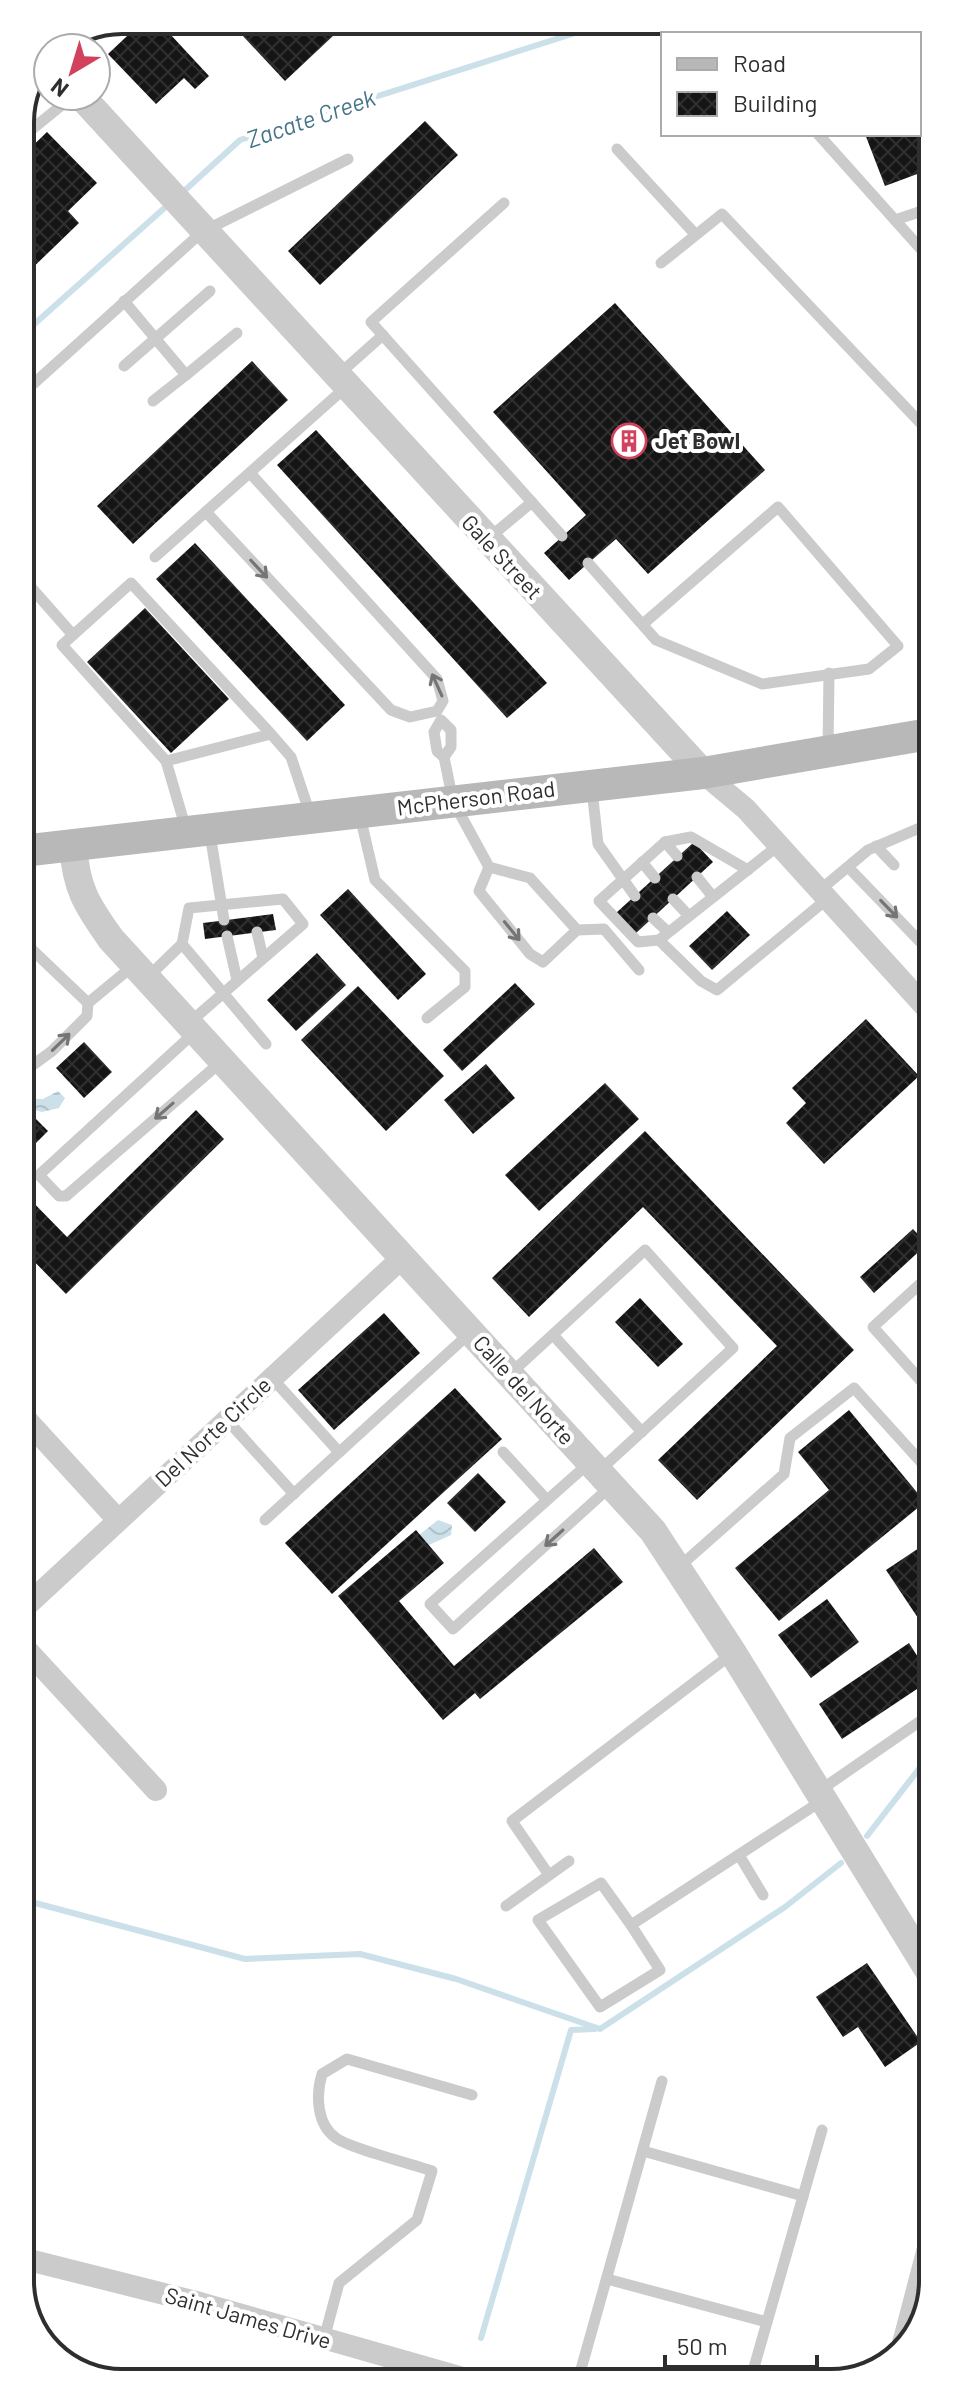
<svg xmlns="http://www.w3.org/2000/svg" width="953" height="2403" font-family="Barlow,sans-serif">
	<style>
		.water { fill: url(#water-waves) }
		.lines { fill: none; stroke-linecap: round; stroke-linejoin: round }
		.stream { stroke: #cbe0e8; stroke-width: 6 }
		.building { fill: url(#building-cross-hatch) }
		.service { stroke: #cbcbcb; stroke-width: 11 }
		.minor { stroke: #cbcbcb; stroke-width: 22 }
		.tertiary { stroke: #cbcbcb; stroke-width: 28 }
		.secondary { stroke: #b8b8b8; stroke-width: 32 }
		.oneway { stroke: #757575 }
		.labels { text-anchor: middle; stroke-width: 8; stroke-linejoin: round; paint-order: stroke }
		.poi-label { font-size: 22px; font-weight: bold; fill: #2e2e2e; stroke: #fff; text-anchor: start }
		.street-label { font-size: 22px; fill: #2e2e2e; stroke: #fff }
		.water-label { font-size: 24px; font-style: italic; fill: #457588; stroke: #fff }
		.rim { fill: none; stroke: #2e2e2e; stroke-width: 4 }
	</style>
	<defs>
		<pattern id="water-waves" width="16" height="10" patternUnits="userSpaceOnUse" patternTransform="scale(2)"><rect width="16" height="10" fill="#cbe0e8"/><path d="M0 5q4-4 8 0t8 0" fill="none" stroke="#afc0c7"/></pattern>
		<pattern id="building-cross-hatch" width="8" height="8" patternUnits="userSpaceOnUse" patternTransform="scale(2)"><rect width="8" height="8" fill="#151515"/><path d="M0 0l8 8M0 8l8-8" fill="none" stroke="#2f2f2f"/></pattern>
	</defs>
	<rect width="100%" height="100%" fill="#fff"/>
	<g class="water">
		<path d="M58 1091 65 1098 59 1108 42 1112 30 1109 34 1099H43Z"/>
		<path d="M438 1520 452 1525 451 1535 429 1545 422 1543 419 1535Z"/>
	</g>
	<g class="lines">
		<g class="stream">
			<path d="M182 193 240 140 616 20"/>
			<path d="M21 336 170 203"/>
			<path d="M867 1836 932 1752"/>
			<path d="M24 1900 245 1959 360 1954 456 1979 600 2029 785 1907 841 1863"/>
			<path d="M481 2338 571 2030 595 2029"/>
		</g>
	</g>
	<g class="building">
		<path d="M144 20H157L209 76 195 89 184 78 156 104 108 54Z"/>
		<path d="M228 20H350L285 81Z"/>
		<path d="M370 20H401L385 35Z"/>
		<path d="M919 78 928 90V170L885 186 865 134H919Z"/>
		<path d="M425 121 458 155 320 285 288 251Z"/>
		<path d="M47 132 97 183 68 211 79 223 21 279 20 158Z"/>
		<path d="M615 303 765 470 648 574 616 539 569 580 544 553 586 515 493 412Z"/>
		<path d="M252 361 288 400 133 544 97 506Z"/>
		<path d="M316 430 547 683 507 718 277 465Z"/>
		<path d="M195 543 345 705 307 741 156 579Z"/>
		<path d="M145 608 229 699 171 753 87 662Z"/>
		<path d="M694 842 713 862 635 934 616 913Z"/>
		<path d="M348 889 426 974 398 1000 320 915Z"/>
		<path d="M727 911 750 935 712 970 689 946Z"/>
		<path d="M273 914 276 930 205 939 203 923Z"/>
		<path d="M317 953 346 985 296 1031 267 1000Z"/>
		<path d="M515 983 535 1004 462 1071 443 1050Z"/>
		<path d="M358 986 444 1076 386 1131 301 1040Z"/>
		<path d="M866 1019 919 1076 824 1164 786 1123 806 1103 792 1088Z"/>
		<path d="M84 1042 112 1072 84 1098 56 1068Z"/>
		<path d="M486 1064 515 1098 473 1134 444 1100Z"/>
		<path d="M605 1083 639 1119 539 1211 505 1175Z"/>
		<path d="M22 1105 48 1131 23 1156Z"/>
		<path d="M196 1110 224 1139 66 1294 23 1250V1192L67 1237Z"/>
		<path d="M645 1131 854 1350 697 1500 658 1460 777 1346 643 1207 529 1317 492 1278Z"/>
		<path d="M913 1229 927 1244 874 1293 860 1277Z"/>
		<path d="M640 1298 683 1344 658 1367 615 1322Z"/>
		<path d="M384 1313 420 1353 334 1430 298 1390Z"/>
		<path d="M455 1388 502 1439 332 1594 285 1543Z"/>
		<path d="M849 1410 925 1502 779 1621 735 1568 829 1490 798 1452Z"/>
		<path d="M478 1473 506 1502 475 1532 447 1503Z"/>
		<path d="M416 1530 444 1563 399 1601 454 1666 594 1548 623 1582 480 1699 475 1693 443 1720 338 1596Z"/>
		<path d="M931 1540V1631L928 1633 886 1570Z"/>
		<path d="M827 1599 859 1642 811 1678 778 1635Z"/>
		<path d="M909 1643 932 1679 842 1739 819 1704Z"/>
		<path d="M867 1963 921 2042 885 2067 858 2027 843 2037 816 1997Z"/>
	</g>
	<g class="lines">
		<g class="service">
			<path d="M858 34 866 31"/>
			<path d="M818 134 928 257"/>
			<path d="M20 139 73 96"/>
			<path d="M617 149 695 234"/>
			<path d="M504 203 371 322 562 536"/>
			<path d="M895 220 928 209"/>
			<path d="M661 263 722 214 929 432"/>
			<path d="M124 301 186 375 153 401"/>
			<path d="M124 366 210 291"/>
			<path d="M186 375 237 333"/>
			<path d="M338 375 383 335"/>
			<path d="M21 395 202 232 348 159"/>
			<path d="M206 512 391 710 410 717 437 711 443 701 437 679 250 473"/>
			<path d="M489 538 532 502"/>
			<path d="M155 557 346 387"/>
			<path d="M588 563 656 640 762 684 869 669 898 646 778 507 643 624"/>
			<path d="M21 576 73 635"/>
			<path d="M441 720 451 730V747L444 757 437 751 434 732Z"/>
			<path d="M271 734 166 761 62 645 131 583 271 734 291 757 311 817"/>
			<path d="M828 749 829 673"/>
			<path d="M444 757 453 801 489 867 530 878 577 930 543 962 530 954 479 891 489 867"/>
			<path d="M166 761 186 829"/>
			<path d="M592 790 598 844 635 896"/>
			<path d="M360 816 375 880 465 971V987L427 1018"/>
			<path d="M210 834 224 920"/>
			<path d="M665 842 677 856"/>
			<path d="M779 845 659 940 701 981 717 990 827 899"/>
			<path d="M876 846 894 865"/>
			<path d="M642 862 655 878"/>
			<path d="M848 867 930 952"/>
			<path d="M697 877 713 897"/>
			<path d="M820 890 868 850 929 824"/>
			<path d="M673 899 689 916"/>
			<path d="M653 918 668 932"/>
			<path d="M577 930 604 929 639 970"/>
			<path d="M257 932 263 958"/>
			<path d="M227 936 237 980"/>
			<path d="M22 940 88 1003 134 965"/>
			<path d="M659 940 638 942 599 901 665 842 691 837 748 870"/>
			<path d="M148 977 182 944"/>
			<path d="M189 1023 303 924 283 899 189 908 182 944 266 1044"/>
			<path d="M195 1032 39 1175 59 1196H66L222 1061"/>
			<path d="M22 1073 52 1051 87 1016 88 1003"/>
			<path d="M553 1335 642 1432"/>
			<path d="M510 1374 645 1250 733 1348 599 1471"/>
			<path d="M272 1378 339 1452"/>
			<path d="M922 1382 873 1327 931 1274"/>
			<path d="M227 1420 294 1494"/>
			<path d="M503 1452 547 1500"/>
			<path d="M589 1463 430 1604 453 1629 611 1486"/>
			<path d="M265 1520 471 1332"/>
			<path d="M679 1567 784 1474 790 1438 854 1388 931 1473"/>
			<path d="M819 1791 932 1713"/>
			<path d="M739 1855 763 1895"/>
			<path d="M549 1875 512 1821 733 1653"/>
			<path d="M506 1906 569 1861"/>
			<path d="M631 1925 660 1970 600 2007 538 1920 601 1883 631 1925 823 1800"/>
			<path d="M643 2151 803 2196"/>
			<path d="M607 2279 767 2322"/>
			<path d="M324 2339 339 2283 417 2220 432 2171C412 2164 349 2148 336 2138 316 2124 316 2094 322 2074L347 2059 472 2095"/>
			<path d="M751 2378 822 2130"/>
			<path d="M578 2380 662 2081"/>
		</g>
		<g class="minor">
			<path d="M703 773 746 809 930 1012"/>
			<path d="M23 1416 118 1520"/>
			<path d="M24 1608 403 1257"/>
			<path d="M24 1647 156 1790"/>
			<path d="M25 2259 200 2303 470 2380"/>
			<path d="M901 2351 933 2229"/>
		</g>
		<g class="tertiary">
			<path d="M47 58 48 60"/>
			<path d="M81 96 703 773"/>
			<path d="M73 845C76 888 86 904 111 939L653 1531 733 1653 932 1976"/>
		</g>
		<path class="secondary" d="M22 851 703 773 929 734"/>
	</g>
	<defs><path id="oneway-shaft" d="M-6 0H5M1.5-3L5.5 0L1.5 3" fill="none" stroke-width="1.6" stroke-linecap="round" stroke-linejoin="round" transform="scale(2)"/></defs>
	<g class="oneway">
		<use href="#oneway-shaft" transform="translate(259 569) rotate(47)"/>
		<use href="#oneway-shaft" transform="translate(437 685) rotate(-114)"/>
		<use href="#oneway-shaft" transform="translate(889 909) rotate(46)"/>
		<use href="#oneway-shaft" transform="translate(512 931) rotate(51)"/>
		<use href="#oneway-shaft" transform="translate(61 1042) rotate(-44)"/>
		<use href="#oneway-shaft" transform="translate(164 1111) rotate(139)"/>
		<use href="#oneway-shaft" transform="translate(554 1538) rotate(138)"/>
	</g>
	<defs>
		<g id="building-ring" transform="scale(1.8)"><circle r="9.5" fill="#fff" stroke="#d3425c" stroke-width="1.5"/><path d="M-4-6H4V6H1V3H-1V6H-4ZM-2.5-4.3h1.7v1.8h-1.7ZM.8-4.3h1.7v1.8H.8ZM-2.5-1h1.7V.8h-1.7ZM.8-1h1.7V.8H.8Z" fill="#d3425c"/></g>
	</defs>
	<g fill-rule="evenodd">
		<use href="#building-ring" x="629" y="441"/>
	</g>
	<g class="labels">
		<g class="poi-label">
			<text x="655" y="449">Jet Bowl</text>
		</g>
		<g class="street-label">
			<text transform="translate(502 557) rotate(47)" y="8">Gale Street</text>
			<text transform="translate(476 798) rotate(-7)" y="8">McPherson Road</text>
			<text transform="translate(524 1390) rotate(48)" y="8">Calle del Norte</text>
			<text transform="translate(213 1432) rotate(-43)" y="8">Del Norte Circle</text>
			<text transform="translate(248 2318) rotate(16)" y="8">Saint James Drive</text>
		</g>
		<g class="water-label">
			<text transform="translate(311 119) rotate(-19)" y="8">Zacate Creek</text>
		</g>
	</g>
	<path d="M0 0H953V2403H0ZM122 34H831A88 88 0 0 1 919 122V2281A88 88 0 0 1 831 2369H122A88 88 0 0 1 34 2281V122A88 88 0 0 1 122 34Z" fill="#fff" fill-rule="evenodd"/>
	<path class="rim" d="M122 34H831A88 88 0 0 1 919 122V2281A88 88 0 0 1 831 2369H122A88 88 0 0 1 34 2281V122A88 88 0 0 1 122 34Z"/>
	<rect x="661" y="32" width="260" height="104" fill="#ffffff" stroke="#ababab" stroke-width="2"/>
	<rect x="677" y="58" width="40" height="12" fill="#b8b8b8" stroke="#ababab" stroke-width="2"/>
	<text x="733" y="72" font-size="24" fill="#2e2e2e">Road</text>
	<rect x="677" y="92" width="40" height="24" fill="url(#building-cross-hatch)" stroke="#ababab" stroke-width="2"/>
	<text x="733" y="112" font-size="24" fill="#2e2e2e">Building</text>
	<g transform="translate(72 72) rotate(218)"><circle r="38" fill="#ffffff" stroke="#ababab" stroke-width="2"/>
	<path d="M0-6L14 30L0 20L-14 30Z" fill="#d3425c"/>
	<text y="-12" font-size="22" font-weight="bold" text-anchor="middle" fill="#2e2e2e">N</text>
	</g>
	<path d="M665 2355v12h152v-12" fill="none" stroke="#2e2e2e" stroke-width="4"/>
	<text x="677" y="2355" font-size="24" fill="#2e2e2e" stroke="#ffffff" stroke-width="6" paint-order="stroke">50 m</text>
</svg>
